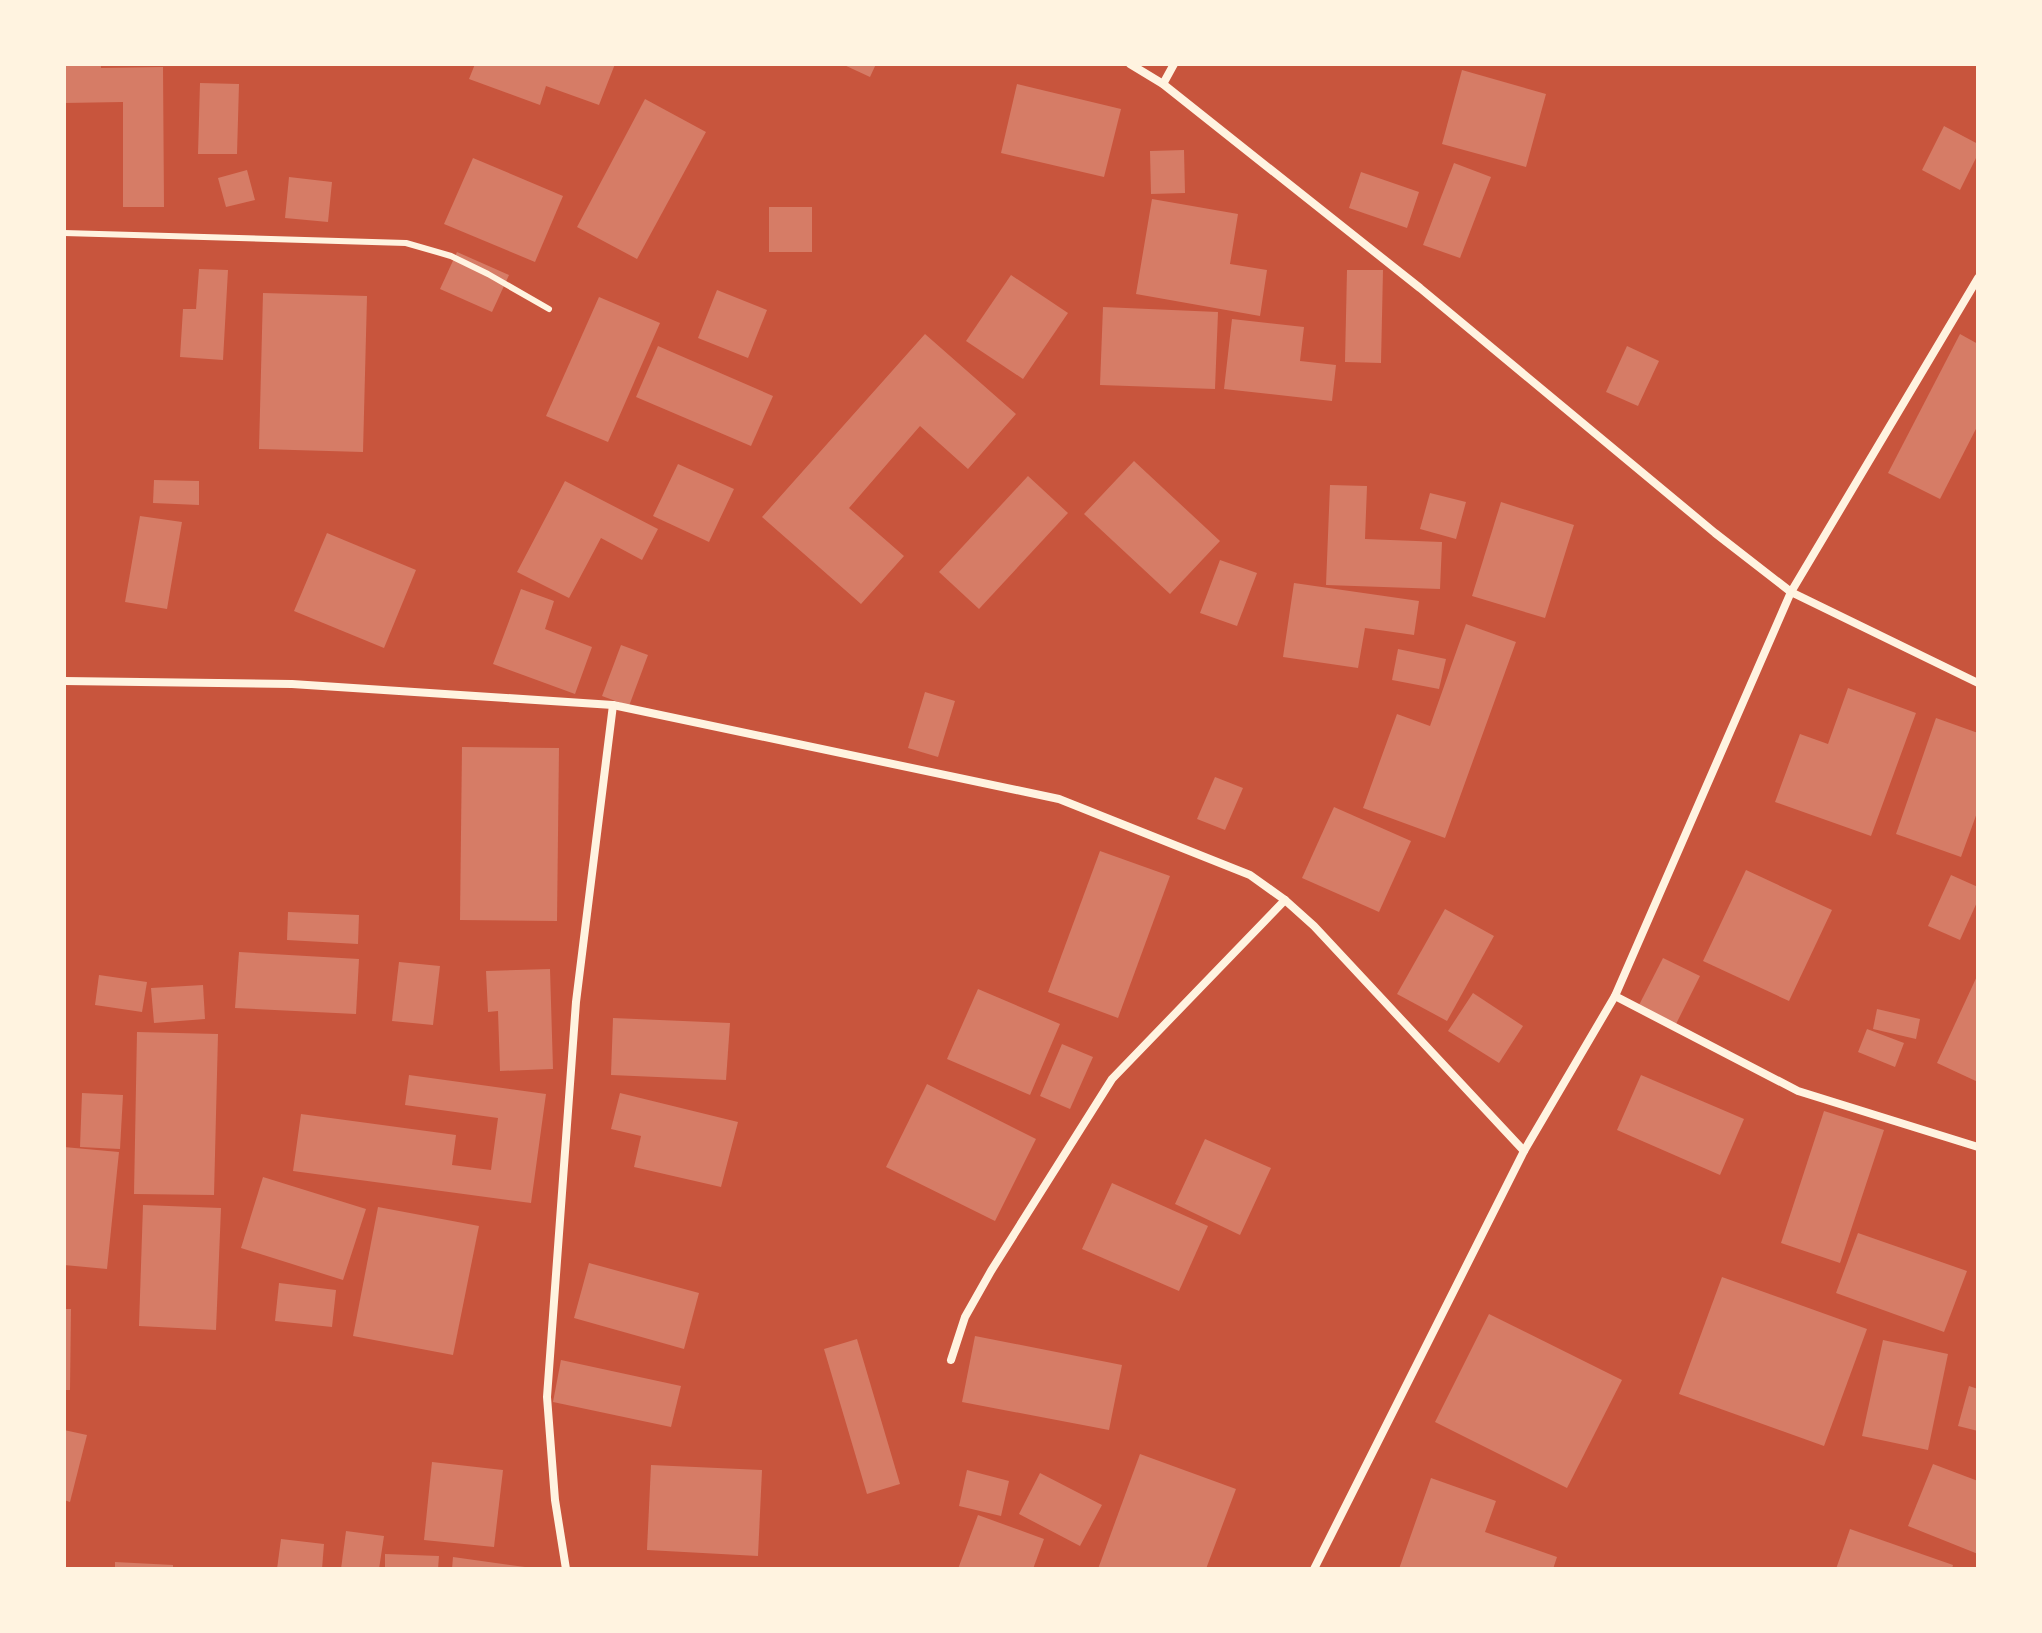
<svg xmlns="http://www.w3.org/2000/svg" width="2042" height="1633" font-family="'Archivo Narrow',sans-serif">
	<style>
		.building { fill: #d67c66 }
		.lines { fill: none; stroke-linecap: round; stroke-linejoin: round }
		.service { stroke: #fff3e0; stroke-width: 6 }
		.minor { stroke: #fff3e0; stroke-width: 8 }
	</style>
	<rect width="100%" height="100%" fill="#c8553d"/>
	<g class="building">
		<path d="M64 64H101V68L163 67 164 207H123V102L64 103Z"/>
		<path d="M475 64H615L599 105 546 86 540 105 469 79Z"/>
		<path d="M842 64H876L870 77Z"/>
		<path d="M1462 70 1546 94 1526 167 1442 144Z"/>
		<path d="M200 83 239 84 237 154H198Z"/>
		<path d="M1017 84 1121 109 1104 177 1001 153Z"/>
		<path d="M645 99 706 132 637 259 577 227Z"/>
		<path d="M1944 126 1978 144V154L1960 190 1922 170Z"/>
		<path d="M1184 150 1185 193 1151 194 1150 151Z"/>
		<path d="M473 158 563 196 535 262 444 224Z"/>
		<path d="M1454 163 1491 177 1460 258 1423 245Z"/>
		<path d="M247 170 255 200 226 207 218 178Z"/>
		<path d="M1361 172 1419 192 1407 228 1349 208Z"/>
		<path d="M289 177 332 182 328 222 285 218Z"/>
		<path d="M1152 199 1238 214 1230 264 1267 270 1260 316 1136 294Z"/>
		<rect x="769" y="207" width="43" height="45"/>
		<path d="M457 252 509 275 492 312 440 289Z"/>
		<path d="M199 269 228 270 223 360 180 357 183 309H196Z"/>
		<path d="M1347 270H1383L1381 363 1345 362Z"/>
		<path d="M1011 275 1068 313 1023 379 966 341Z"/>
		<path d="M717 290 767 310 748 358 698 338Z"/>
		<path d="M263 293 367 296 363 452 259 449Z"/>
		<path d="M599 297 660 323 608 442 546 416Z"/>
		<path d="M1103 307 1218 312 1215 389 1100 385Z"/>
		<path d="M1232 319 1304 327 1300 361 1336 365 1332 401 1224 389Z"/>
		<path d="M925 334 1016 414 968 469 920 426 849 508 904 556 861 604 762 517Z"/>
		<path d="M1960 334 1978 344V425L1940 499 1888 473Z"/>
		<path d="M658 346 773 396 751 446 636 397Z"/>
		<path d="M1627 346 1659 361 1638 406 1606 392Z"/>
		<path d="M1134 461 1220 541 1170 594 1084 514Z"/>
		<path d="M678 464 734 489 709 542 653 516Z"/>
		<path d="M1028 476 1068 513 979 609 939 572Z"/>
		<path d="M154 480 199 481V505L153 503Z"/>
		<path d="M565 481 658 529 642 560 601 538 569 598 517 572Z"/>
		<path d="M1330 485 1367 486 1365 539 1442 542 1440 589 1326 585Z"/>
		<path d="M1430 493 1466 502 1456 539 1420 529Z"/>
		<path d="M1501 502 1574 525 1545 618 1472 596Z"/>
		<path d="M140 516 182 522 167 609 125 602Z"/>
		<path d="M327 533 416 570 384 648 294 611Z"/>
		<path d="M1220 560 1257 573 1237 626 1200 613Z"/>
		<path d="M1294 583 1419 601 1414 635 1365 628 1358 668 1283 657Z"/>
		<path d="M521 589 554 601 545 629 592 647 575 694 493 664Z"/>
		<path d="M1466 624 1516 642 1445 838 1363 808 1397 714 1430 726Z"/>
		<path d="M621 645 648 655 629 706 602 696Z"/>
		<path d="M1398 649 1446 659 1439 689 1392 680Z"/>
		<path d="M1848 688 1916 713 1871 836 1775 802 1800 734 1828 744Z"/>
		<path d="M925 692 955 701 938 757 908 748Z"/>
		<path d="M1936 718 1978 733V810L1961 857 1896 834Z"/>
		<path d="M462 747 559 748 557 921 460 920Z"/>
		<path d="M1215 777 1243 788 1225 830 1197 819Z"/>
		<path d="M1334 807 1411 841 1379 912 1302 878Z"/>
		<path d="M1100 851 1170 876 1118 1018 1048 992Z"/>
		<path d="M1746 870 1832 910 1789 1001 1703 961Z"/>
		<path d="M1951 875 1978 887V900L1960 940 1928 926Z"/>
		<path d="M1445 909 1494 936 1447 1021 1397 994Z"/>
		<path d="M288 912 359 915 358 944 287 940Z"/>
		<path d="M239 952 359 959 356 1014 235 1008Z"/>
		<path d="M1663 958 1700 976 1675 1026 1638 1007Z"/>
		<path d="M399 962 440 966 433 1025 392 1021Z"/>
		<path d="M550 969 553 1069 500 1071 498 1011 488 1012 486 971Z"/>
		<path d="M1978 974V1082L1937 1063Z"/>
		<path d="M99 975 147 982 142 1012 95 1005Z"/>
		<path d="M203 985 205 1019 154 1023 151 988Z"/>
		<path d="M978 989 1060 1024 1030 1095 947 1059Z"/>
		<path d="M1473 993 1523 1026 1499 1063 1448 1031Z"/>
		<path d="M1877 1009 1920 1019 1916 1039 1873 1029Z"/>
		<path d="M613 1018 730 1023 726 1080 611 1075Z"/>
		<path d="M1867 1029 1904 1043 1895 1067 1858 1052Z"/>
		<path d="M137 1032 218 1034 214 1195 134 1194Z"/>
		<path d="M1062 1044 1093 1057 1070 1109 1040 1096Z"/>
		<path d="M409 1075 546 1094 531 1203 293 1171 301 1114 456 1135 452 1165 491 1170 498 1118 405 1105Z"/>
		<path d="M1641 1075 1744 1119 1720 1175 1617 1130Z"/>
		<path d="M927 1084 1036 1139 995 1221 886 1167Z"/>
		<path d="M82 1093 123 1095 120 1149 80 1147Z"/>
		<path d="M620 1093 738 1122 721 1187 634 1167 641 1136 611 1129Z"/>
		<path d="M1824 1111 1884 1130 1840 1263 1781 1243Z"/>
		<path d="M1205 1139 1271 1168 1240 1235 1175 1204Z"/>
		<path d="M64 1147 119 1152 107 1269 64 1265Z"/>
		<path d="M263 1177 366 1209 343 1280 241 1248Z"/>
		<path d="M1112 1183 1208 1226 1179 1291 1082 1249Z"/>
		<path d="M143 1205 221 1208 216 1330 139 1326Z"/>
		<path d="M378 1207 479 1226 453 1355 353 1336Z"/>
		<path d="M1858 1233 1967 1271 1944 1332 1836 1293Z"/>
		<path d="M589 1263 699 1293 684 1349 574 1318Z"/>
		<path d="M1722 1277 1867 1329 1824 1446 1679 1394Z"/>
		<path d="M279 1283 336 1290 332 1327 275 1321Z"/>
		<path d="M64 1309H71L70 1390H64Z"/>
		<path d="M1489 1314 1622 1380 1567 1488 1435 1422Z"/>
		<path d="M975 1336 1122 1365 1109 1430 962 1402Z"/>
		<path d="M857 1339 900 1484 867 1494 824 1349Z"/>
		<path d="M1883 1340 1948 1354 1928 1450 1862 1436Z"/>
		<path d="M561 1360 681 1386 671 1427 553 1402Z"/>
		<path d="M1969 1386 1978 1389V1431L1958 1426Z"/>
		<path d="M64 1430 87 1435 70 1502 64 1500Z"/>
		<path d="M1140 1454 1236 1489 1206 1569H1098Z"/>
		<path d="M432 1462 503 1470 494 1547 424 1540Z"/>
		<path d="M1933 1464 1978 1481V1554L1908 1526Z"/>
		<path d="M651 1465 762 1470 758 1556 647 1550Z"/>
		<path d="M967 1470 1009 1481 1001 1516 959 1506Z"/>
		<path d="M1040 1473 1102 1505 1080 1546 1019 1514Z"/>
		<path d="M1431 1478 1496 1501 1485 1532 1557 1557 1553 1569H1399Z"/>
		<path d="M978 1515 1044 1539 1033 1569H958Z"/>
		<path d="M1850 1529 1953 1565 1952 1569H1836Z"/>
		<path d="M346 1531 384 1536 379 1569H341Z"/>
		<path d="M281 1539 324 1544 322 1569H277Z"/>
		<path d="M385 1554 439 1556 438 1569H385Z"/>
		<path d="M453 1557 525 1567V1569H452Z"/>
		<path d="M115 1562 173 1565V1569H115Z"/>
	</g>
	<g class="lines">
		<path class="service" d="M64 233 406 243 451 256 488 274 549 309"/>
		<g class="minor">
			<path d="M1130 64 1163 84 1420 288 1715 533 1791 592 1978 278"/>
			<path d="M1163 84 1174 64"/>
			<path d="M64 681 292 684 613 705 1059 799 1250 875 1285 900 1314 926 1524 1151"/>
			<path d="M1615 996 1798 1091 1978 1147"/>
			<path d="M951 1360 965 1317 991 1271 1112 1079 1285 900"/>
			<path d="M566 1569 555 1500 547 1397 576 1002 613 705"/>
			<path d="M1314 1569 1524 1151 1615 996 1791 592 1978 683"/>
		</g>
	</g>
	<rect width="2042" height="1633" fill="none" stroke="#fff3e0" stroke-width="132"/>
</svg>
